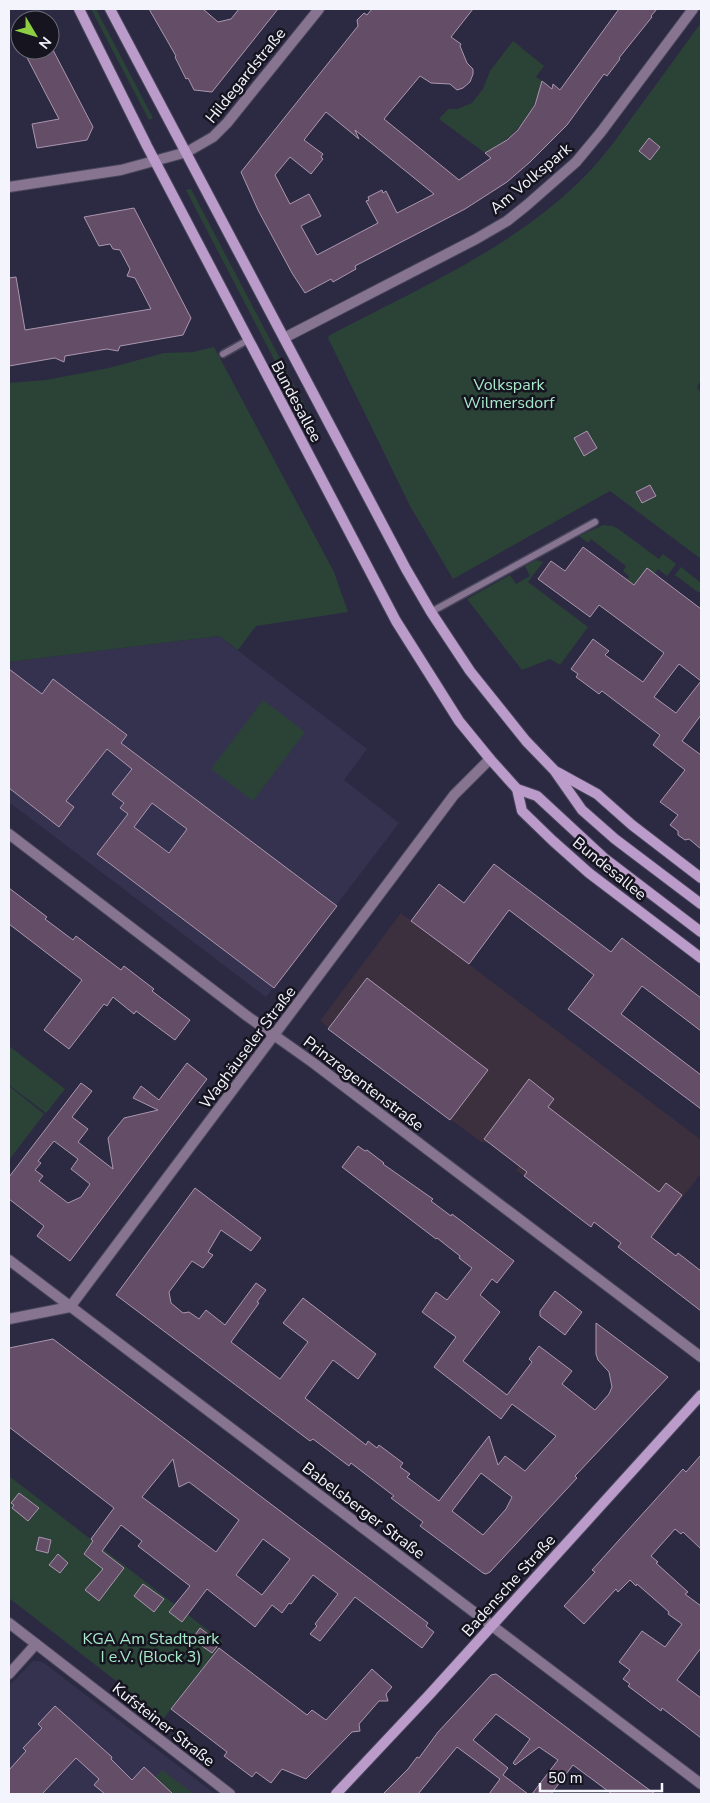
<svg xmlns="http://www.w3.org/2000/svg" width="710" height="1803" font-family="'Nunito Sans',sans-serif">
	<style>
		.commercial { fill: #3c303f }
		.built { fill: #353250 }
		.green { fill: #2b4237 }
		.building { fill: #644e67; stroke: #ab96af; fill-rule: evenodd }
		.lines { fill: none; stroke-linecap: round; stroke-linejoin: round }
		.lane-casing { stroke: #48465c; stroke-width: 9 }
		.street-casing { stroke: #48465c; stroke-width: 12 }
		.secondary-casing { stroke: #48465c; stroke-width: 12 }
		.lane { stroke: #877490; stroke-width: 6 }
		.street { stroke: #877490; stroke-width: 10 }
		.secondary { stroke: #bb9bc9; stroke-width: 10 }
		.labels { text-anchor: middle; stroke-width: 5; stroke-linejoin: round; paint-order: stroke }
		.street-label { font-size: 16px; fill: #f4f4fd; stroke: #15141f }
		.park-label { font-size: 16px; fill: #a8e9ca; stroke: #15141f }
	</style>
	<rect width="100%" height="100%" fill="#2c2a42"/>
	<path class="commercial" d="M401 913 701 1140V1173L654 1235 635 1221 619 1242 590 1220 587 1224 516 1170 519 1165 490 1143 481 1142 320 1021Z"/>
	<g class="built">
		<path d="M219 636 367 749 344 780 399 823 266 997 9 802V662Z"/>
		<path d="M33 1661H39L44 1663 215 1794H9V1686Z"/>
	</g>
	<g class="green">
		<path d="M91 9H96L153 118 149 120Z"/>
		<path d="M701 23V380L697 387 701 394V559L610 491 453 579 410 506 328 338 330 335C417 289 514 248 584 177 604 157 619 135 636 112 658 82 679 53 701 23Z"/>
		<path d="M513 41 544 66 536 77 542 81C534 115 515 137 485 153L439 119 448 109H457L472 103 483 89 490 71Z"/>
		<path d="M191 189 318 431 313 434 186 190Z"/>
		<path d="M214 347 334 572 348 612 256 626 238 650 219 636 9 662V383L46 380 109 368 164 353 193 352Z"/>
		<path d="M603 525 612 526 617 528 659 559 663 554 676 564 667 576 658 569 654 574 634 585 627 580 629 576 623 571 626 566 591 539 588 543 579 536Z"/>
		<path d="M536 560 543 562 528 582 588 627 560 665 550 659 522 670 467 599 510 575 516 584 530 576 525 566Z"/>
		<path d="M681 567 701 583V590L699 593 675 575Z"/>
		<path d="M263 700 305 732 253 801 211 769Z"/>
		<path d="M9 1046 65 1089 46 1113 9 1085Z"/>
		<path d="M9 1086 44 1114 9 1160Z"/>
		<path d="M9 1476 223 1642 164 1718 9 1598Z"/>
		<path d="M162 1770 194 1794H173L155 1778Z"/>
	</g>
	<g class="building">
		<path d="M149 9H203L218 22 231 19 239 9H278L212 92 194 90 188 78 186 79 175 57 176 56Z"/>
		<path d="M372 9H473L451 37 461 44 460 46 467 63 473 69V74L470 82 463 88 457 90 450 84 431 83 420 76 384 119 459 180 491 158 485 153 507 140 518 130 535 105 542 81 552 89 553 84 560 90 619 9H657L651 16 652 17 619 58 620 59 607 76 604 74 567 125 530 162 507 182 465 209 355 266 356 269 333 282 331 279 305 293 292 273 258 210 241 172 358 26 357 20 364 13 367 15ZM326 112 359 139 355 130 434 194 397 213 386 191 383 193 382 190 368 197 369 200 366 201 378 223 317 255 301 226 321 216 309 194 290 204 275 175 290 157 311 174 323 159 321 157 323 154 304 140Z"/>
		<path d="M23 50H53L93 127 87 140 37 148 32 124 59 119Z"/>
		<path d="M649 138 660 147 650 160 639 151Z"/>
		<path d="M134 208 191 318 183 335 120 346 118 351 107 349 65 356 64 362 55 358 9 366V278L16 277 25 330 151 309 135 278 127 276 130 269 120 250 113 249 110 244 99 246 84 217Z"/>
		<path d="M587 431 597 448 584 456 574 438Z"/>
		<path d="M650 485 656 496 642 503 636 492Z"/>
		<path d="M583 547 634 585 647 568 701 609V715L682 741 701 755V849L689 839 685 840 678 835V831L670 825 678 815 660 802 685 770 653 745 660 735 602 691 599 694 576 677 578 674 571 669 593 639 609 651 605 655 643 682 664 653 599 605 590 617 538 579 551 561 565 571ZM679 664 701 681 676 713 654 697Z"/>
		<path d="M9 669 42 694 53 679 127 735 121 743 337 906 274 988 97 854 128 814 120 808 124 803 112 794 132 769 107 749 66 801 74 807 59 827 9 788ZM152 803 187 829 169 853 134 827Z"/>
		<path d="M494 864 611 952 622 938 701 998V1031L642 986 621 1014 701 1075V1109L568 1009 594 975 509 910 469 964 411 921 439 884 464 903Z"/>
		<path d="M9 888 47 917 45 919 73 940 76 936 121 970 124 966 154 989 152 991 190 1020 175 1040 136 1011 134 1014 113 997 107 1006 104 1004 69 1049 44 1030 82 980 9 924Z"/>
		<path d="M367 978 488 1070 450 1120 328 1029Z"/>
		<path d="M187 1063 207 1079 70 1261 37 1236 44 1226 9 1199V1177L81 1083 92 1091 72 1117 88 1129 78 1142 113 1169 108 1138 124 1118 158 1110 133 1098 141 1086 159 1100ZM54 1141 78 1159 71 1169 90 1184 81 1197 68 1203 39 1181 43 1176 35 1170 41 1163 38 1161Z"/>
		<path d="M529 1079 554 1099 548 1107 659 1192 666 1183 682 1195 651 1237 676 1256 678 1253 701 1271V1311L618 1247 621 1243 594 1222 591 1227 524 1176 527 1172 484 1139Z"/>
		<path d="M358 1146 365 1151 367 1150 384 1163 383 1164 433 1199 431 1201 451 1216 452 1214 514 1261 497 1283 492 1279 480 1295 500 1312 463 1361 507 1395 532 1362 529 1359 539 1346 572 1371 562 1384 595 1410 609 1394 612 1387 609 1372 598 1360 596 1354V1323L668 1377 575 1476 577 1478 490 1572 486 1574 483 1573 420 1526 423 1522 391 1498 394 1496 351 1463 349 1466 313 1439 310 1441 116 1295 195 1188 261 1238 251 1251 221 1230 208 1252 213 1255 203 1268 192 1261 169 1292 171 1303 183 1313 189 1312 199 1319 206 1310 225 1325 256 1283 266 1290 257 1302 259 1303 231 1342 280 1379 308 1342 283 1323 303 1298 376 1354 358 1379 333 1360 305 1398 366 1445 368 1441 377 1448 379 1445 403 1463 400 1467 410 1474 407 1477 439 1501 489 1436 498 1465 505 1456 525 1471 556 1436 512 1404 501 1419 434 1367 456 1337 422 1312 436 1292 447 1300 472 1268 459 1258 460 1256 437 1238 436 1239 342 1167ZM481 1473 512 1497 506 1509 483 1535 452 1511Z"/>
		<path d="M555 1291 582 1312 565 1335 540 1316V1311Z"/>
		<path d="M53 1339 428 1623 426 1626 434 1632 422 1648 355 1597 320 1641 310 1634 317 1626 315 1624 338 1594 313 1575 291 1604 289 1603 282 1613 272 1605 255 1627 207 1589 182 1622 169 1612 190 1586 138 1546 142 1541 121 1525 102 1551 124 1568 99 1601 85 1590 103 1569 84 1554 93 1541 91 1539 114 1508 9 1427V1348ZM173 1459 179 1487 189 1482 239 1520 216 1552 142 1497ZM263 1539 290 1559 262 1595 236 1575Z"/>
		<path d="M701 1455V1549L683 1532 681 1534 675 1529 651 1556 658 1562 656 1563 688 1592 685 1594 701 1606V1648L677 1680 701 1698V1738L662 1708 661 1711 628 1686 630 1684 623 1679 630 1670 619 1662 642 1631 665 1647 682 1624 668 1614 669 1612 637 1584 636 1586 630 1580 618 1592 616 1589 584 1624 564 1606 595 1572 592 1570 683 1469 686 1472Z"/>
		<path d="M19 1493 39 1508 28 1521 12 1508 14 1505 11 1503Z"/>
		<path d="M39 1537 51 1540 48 1553 36 1550Z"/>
		<path d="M58 1554 68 1563 60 1573 49 1565Z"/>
		<path d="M143 1584 164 1599 154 1612 134 1596Z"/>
		<path d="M200 1628 220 1643 212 1653 192 1639Z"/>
		<path d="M219 1648 307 1715 312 1710 326 1720 372 1669 392 1687 386 1694 388 1701H379L359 1724 360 1731 352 1732 306 1779 282 1769 271 1783 256 1772 252 1777 224 1756 227 1752 171 1709Z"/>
		<path d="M496 1674 628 1774 655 1794H612L573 1765 551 1794H532L558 1760 539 1747 515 1765 513 1763 530 1739 496 1714 473 1740 508 1768 503 1775 528 1794H489L500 1779 457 1747 418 1794H383L408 1769 417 1757 419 1758 438 1732 491 1675Z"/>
		<path d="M55 1706 112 1757 111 1759 132 1780 144 1767 173 1794H105L94 1785 99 1779 76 1758 42 1794H9V1770L26 1751 23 1748 42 1728 38 1724Z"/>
	</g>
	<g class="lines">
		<g class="lane-casing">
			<g id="lane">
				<path d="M223 354 248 340"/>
				<path d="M431 612 595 522"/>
			</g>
		</g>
		<g class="street-casing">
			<g id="street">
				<path d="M9 187 121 170 187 152 213 137 227 123 319 9"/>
				<path d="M284 338 476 239 507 221 527 205 576 162 601 132 693 9"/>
				<path d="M9 834 247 1016 312 1062 701 1357"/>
				<path d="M9 1260 701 1784"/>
				<path d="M9 1319 70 1307 454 795 490 759"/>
				<path d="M9 1623 230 1794"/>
				<path d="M9 1674 36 1644"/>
			</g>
		</g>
		<g class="secondary-casing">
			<g id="secondary">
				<path d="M79 9 147 146 396 621 459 721 490 759 517 789 537 796 604 858 701 932"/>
				<path d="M110 9 406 569 431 612 470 671 526 741 554 770 582 810 615 839 701 904"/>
				<path d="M557 772 597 794 632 825 701 878"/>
				<path d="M517 789 522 811 553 841 589 873 701 958"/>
				<path d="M336 1794 430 1694 701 1395"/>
			</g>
		</g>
		<use href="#lane" class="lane"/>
		<use href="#street" class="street"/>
		<use href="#secondary" class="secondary"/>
	</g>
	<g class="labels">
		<g class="street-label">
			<text transform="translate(245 75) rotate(-51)" y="6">Hildegardstraße</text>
			<text transform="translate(530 178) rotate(-40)" y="6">Am Volkspark</text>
			<text transform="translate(297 401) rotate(62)" y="6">Bundesallee</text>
			<text transform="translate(610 868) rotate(39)" y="6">Bundesallee</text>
			<text transform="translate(247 1047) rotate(-53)" y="6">Waghäuseler Straße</text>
			<text transform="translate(364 1083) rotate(37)" y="6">Prinzregentenstraße</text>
			<text transform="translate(364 1510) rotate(37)" y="6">Babelsberger Straße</text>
			<text transform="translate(508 1585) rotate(-48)" y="6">Badensche Straße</text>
			<text transform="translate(164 1724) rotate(38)" y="6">Kufsteiner Straße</text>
		</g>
		<g class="park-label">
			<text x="509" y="390">Volkspark<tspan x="509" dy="18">Wilmersdorf</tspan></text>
			<text x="151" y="1644">KGA Am Stadtpark<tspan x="151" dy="18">I e.V. (Block 3)</tspan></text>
		</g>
	</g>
	<rect width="710" height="1803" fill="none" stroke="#f4f4fd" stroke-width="20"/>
	<g transform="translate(35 35) rotate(128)"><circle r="24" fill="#15141f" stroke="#6e6e78"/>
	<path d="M0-4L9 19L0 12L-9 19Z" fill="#8ece43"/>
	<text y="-8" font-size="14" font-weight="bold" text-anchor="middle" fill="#f4f4fd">N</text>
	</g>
	<path d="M540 1783v8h122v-8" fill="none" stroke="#f4f4fd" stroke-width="2.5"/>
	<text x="548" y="1783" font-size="15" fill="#f4f4fd" stroke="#15141f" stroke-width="4" paint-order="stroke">50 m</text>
</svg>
